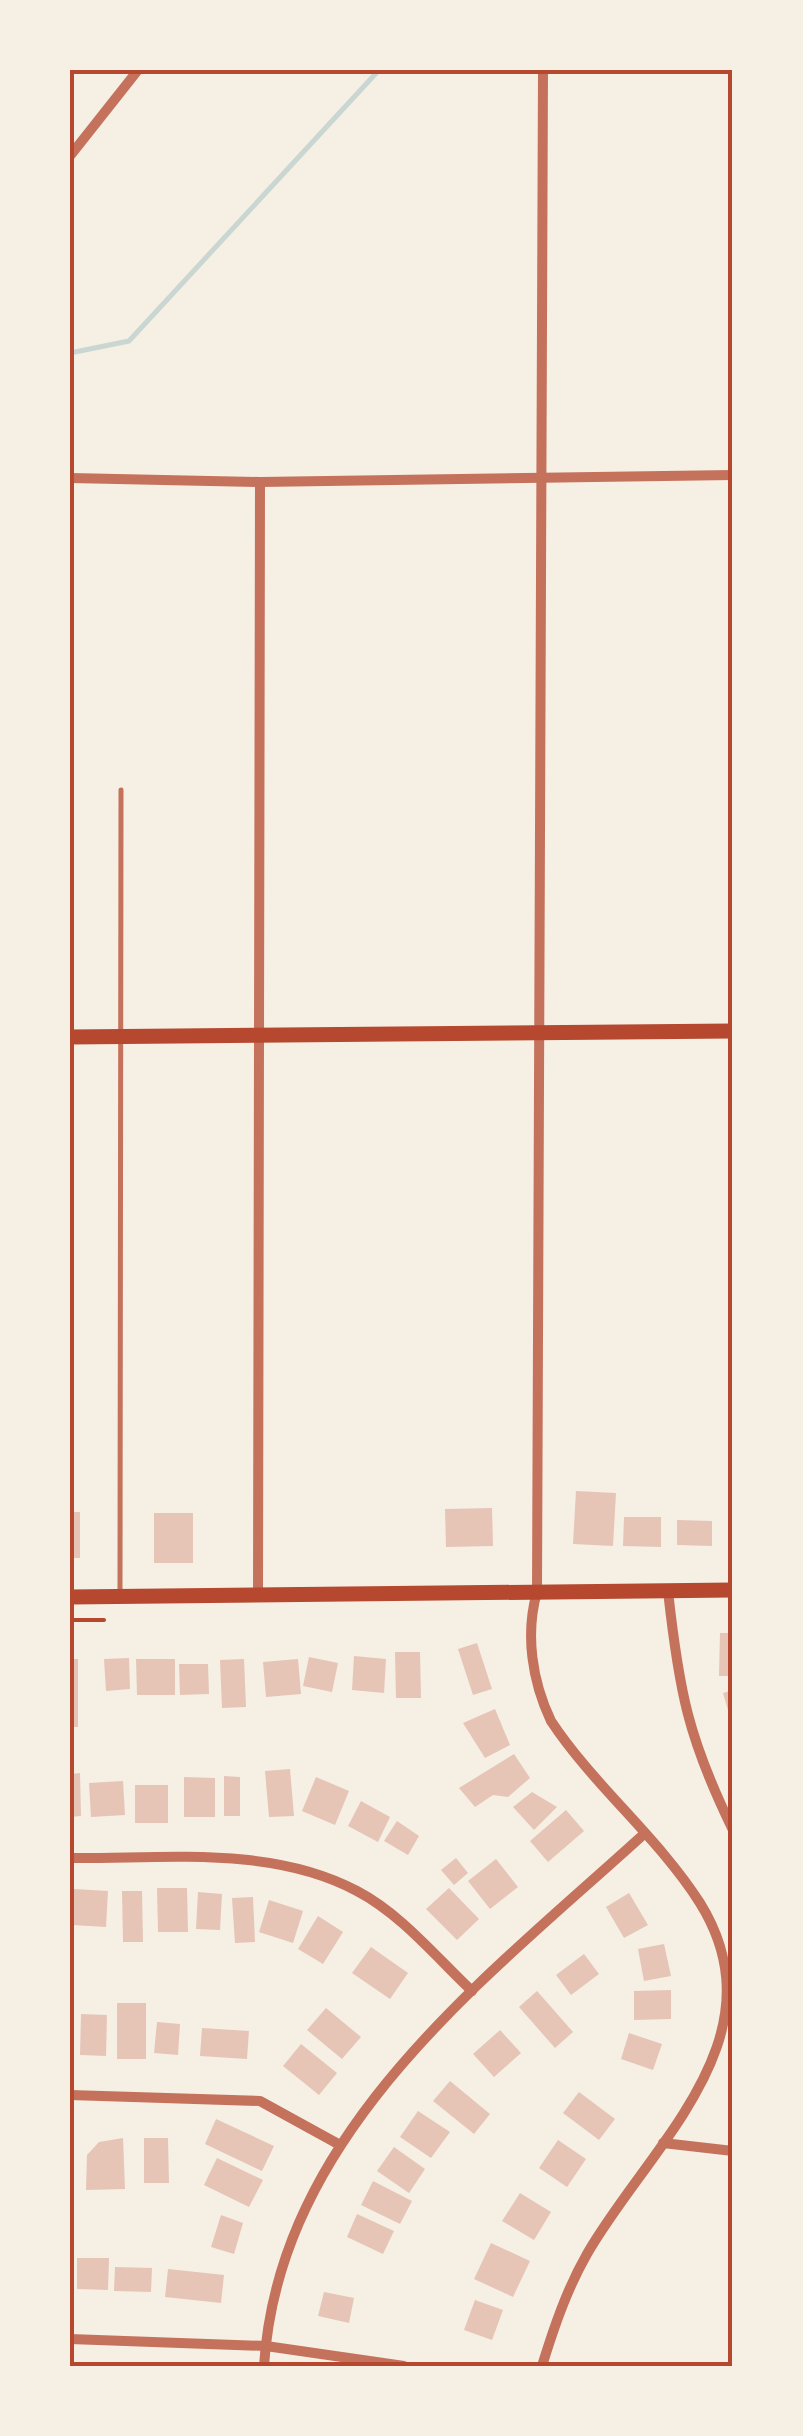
<svg xmlns="http://www.w3.org/2000/svg" width="803" height="2436" font-family="'Golos Text',sans-serif">
	<style>
		.lines { fill: none; stroke-linecap: round; stroke-linejoin: round }
		.stream { stroke: #c9d6d2; stroke-width: 5 }
		.building { fill: #e6c5b7 }
		.path { stroke: #b5482f; stroke-width: 4 }
		.service { stroke: #c5725c; stroke-width: 5 }
		.minor { stroke: #c5725c; stroke-width: 10 }
		.secondary { stroke: #b5482f; stroke-width: 15 }
		.neatline { fill: none; stroke: #b5482f; stroke-width: 4 }
	</style>
	<rect width="100%" height="100%" fill="#f6efe4"/>
	<g class="lines">
		<path class="stream" d="M70 353 129 341 379 70"/>
	</g>
	<g class="building">
		<path d="M576 1491 616 1493 613 1546 573 1544Z"/>
		<path d="M492 1508 493 1546 446 1547 445 1509Z"/>
		<rect x="70" y="1512" width="10" height="46"/>
		<rect x="154" y="1513" width="39" height="50"/>
		<path d="M624 1517H661V1547L623 1546Z"/>
		<rect x="729" y="1518" width="4" height="22"/>
		<path d="M677 1520 712 1521V1546L677 1545Z"/>
		<path d="M720 1633H733V1676H719Z"/>
		<path d="M477 1643 492 1689 473 1695 458 1649Z"/>
		<path d="M395 1652H420L421 1698H396Z"/>
		<path d="M354 1656 386 1659 384 1693 352 1690Z"/>
		<path d="M309 1657 338 1663 332 1692 303 1686Z"/>
		<path d="M129 1658 130 1689 106 1691 104 1659Z"/>
		<rect x="70" y="1659" width="8" height="68"/>
		<path d="M136 1659H175V1695H137Z"/>
		<path d="M244 1659 246 1707 222 1708 220 1660Z"/>
		<path d="M298 1659 301 1694 266 1697 263 1662Z"/>
		<path d="M179 1664H208L209 1694 180 1695Z"/>
		<path d="M733 1690V1724H732L723 1693Z"/>
		<path d="M495 1709 510 1745 485 1758 463 1723Z"/>
		<path d="M514 1754 530 1778 508 1797 493 1795 475 1807 459 1788Z"/>
		<path d="M290 1769 294 1816 269 1817 265 1771Z"/>
		<path d="M80 1773 81 1816 70 1817V1774Z"/>
		<path d="M224 1776 240 1777V1816H224Z"/>
		<path d="M184 1777 215 1778V1817H184Z"/>
		<path d="M316 1777 349 1791 335 1825 302 1811Z"/>
		<path d="M123 1781 125 1815 91 1817 89 1783Z"/>
		<rect x="135" y="1785" width="33" height="38"/>
		<path d="M532 1792 557 1807 534 1830 513 1807Z"/>
		<path d="M361 1801 390 1817 378 1842 348 1826Z"/>
		<path d="M566 1810 584 1831 548 1862 530 1841Z"/>
		<path d="M397 1821 419 1836 408 1855 384 1841Z"/>
		<path d="M456 1858 468 1873 454 1885 441 1870Z"/>
		<path d="M496 1859 518 1887 490 1909 468 1881Z"/>
		<path d="M157 1888H187L188 1932H158Z"/>
		<path d="M449 1888 479 1919 457 1940 426 1909Z"/>
		<path d="M74 1889 108 1891 106 1927 72 1925Z"/>
		<path d="M122 1891H142L143 1942H123Z"/>
		<path d="M198 1892 222 1894 220 1930 196 1929Z"/>
		<path d="M629 1893 648 1925 624 1938 606 1907Z"/>
		<path d="M253 1897 255 1942 235 1943 232 1898Z"/>
		<path d="M269 1900 303 1911 293 1943 259 1932Z"/>
		<path d="M318 1916 343 1932 323 1964 298 1949Z"/>
		<path d="M664 1944 671 1976 644 1981 638 1949Z"/>
		<path d="M371 1947 408 1973 390 1999 352 1973Z"/>
		<path d="M584 1954 599 1974 571 1995 556 1975Z"/>
		<path d="M671 1990V2019L634 2020V1991Z"/>
		<path d="M537 1991 573 2032 555 2048 519 2007Z"/>
		<rect x="117" y="2003" width="29" height="56"/>
		<path d="M326 2008 361 2037 342 2059 307 2030Z"/>
		<path d="M81 2014 107 2015 106 2056 80 2055Z"/>
		<path d="M157 2022 180 2024 178 2055 154 2053Z"/>
		<path d="M202 2028 249 2031 247 2059 200 2056Z"/>
		<path d="M500 2030 521 2053 494 2077 473 2054Z"/>
		<path d="M629 2033 662 2044 653 2070 621 2059Z"/>
		<path d="M301 2044 337 2073 319 2095 283 2066Z"/>
		<path d="M450 2081 490 2114 474 2134 433 2101Z"/>
		<path d="M579 2092 615 2119 599 2140 563 2113Z"/>
		<path d="M418 2111 450 2132 431 2158 400 2137Z"/>
		<path d="M216 2119 274 2146 262 2171 205 2144Z"/>
		<path d="M123 2138 125 2189 86 2190 87 2155 99 2142Z"/>
		<path d="M144 2138H168L169 2183H144Z"/>
		<path d="M558 2140 586 2159 567 2187 539 2168Z"/>
		<path d="M394 2147 425 2169 409 2193 377 2171Z"/>
		<path d="M70 2148H73L74 2181H70Z"/>
		<path d="M217 2158 263 2180 249 2207 204 2185Z"/>
		<path d="M373 2181 412 2201 400 2224 361 2205Z"/>
		<path d="M520 2193 551 2212 534 2240 502 2221Z"/>
		<path d="M357 2214 394 2231 383 2254 347 2237Z"/>
		<path d="M221 2215 243 2223 234 2254 211 2247Z"/>
		<path d="M491 2243 530 2261 513 2297 474 2279Z"/>
		<path d="M77 2258H109L108 2290 77 2289Z"/>
		<path d="M115 2267 152 2268 151 2292 114 2291Z"/>
		<path d="M168 2269 224 2275 221 2303 165 2297Z"/>
		<path d="M324 2292 354 2298 349 2323 318 2316Z"/>
		<path d="M475 2300 503 2310 492 2340 464 2330Z"/>
	</g>
	<g class="lines">
		<path class="path" d="M70 1620H104"/>
		<path class="service" d="M120 1592 121 790"/>
		<g class="minor">
			<path d="M70 156 138 70"/>
			<path d="M70 478 260 482 733 475"/>
			<path d="M668 1591C679 1691 688 1738 733 1830"/>
			<path d="M258 1594 260 482"/>
			<path d="M70 1858C164 1859 271 1845 357 1891 401 1914 436 1957 472 1991"/>
			<path d="M70 2095 260 2101 340 2145"/>
			<path d="M663 2143 733 2151"/>
			<path d="M70 2339 266 2346 404 2366"/>
			<path d="M264 2366C279 2132 485 1979 644 1834"/>
			<path d="M542 2366C554 2327 567 2289 587 2254 649 2146 784 2038 700 1903 658 1837 594 1786 551 1721 532 1681 525 1634 537 1592L543 70"/>
		</g>
		<g class="secondary">
			<path d="M70 1037 733 1031"/>
			<path d="M70 1597 733 1590"/>
		</g>
	</g>
	<rect width="803" height="2436" fill="none" stroke="#f6efe4" stroke-width="145"/>
	<rect x="72" y="72" width="658" height="2292" class="neatline"/>
</svg>
